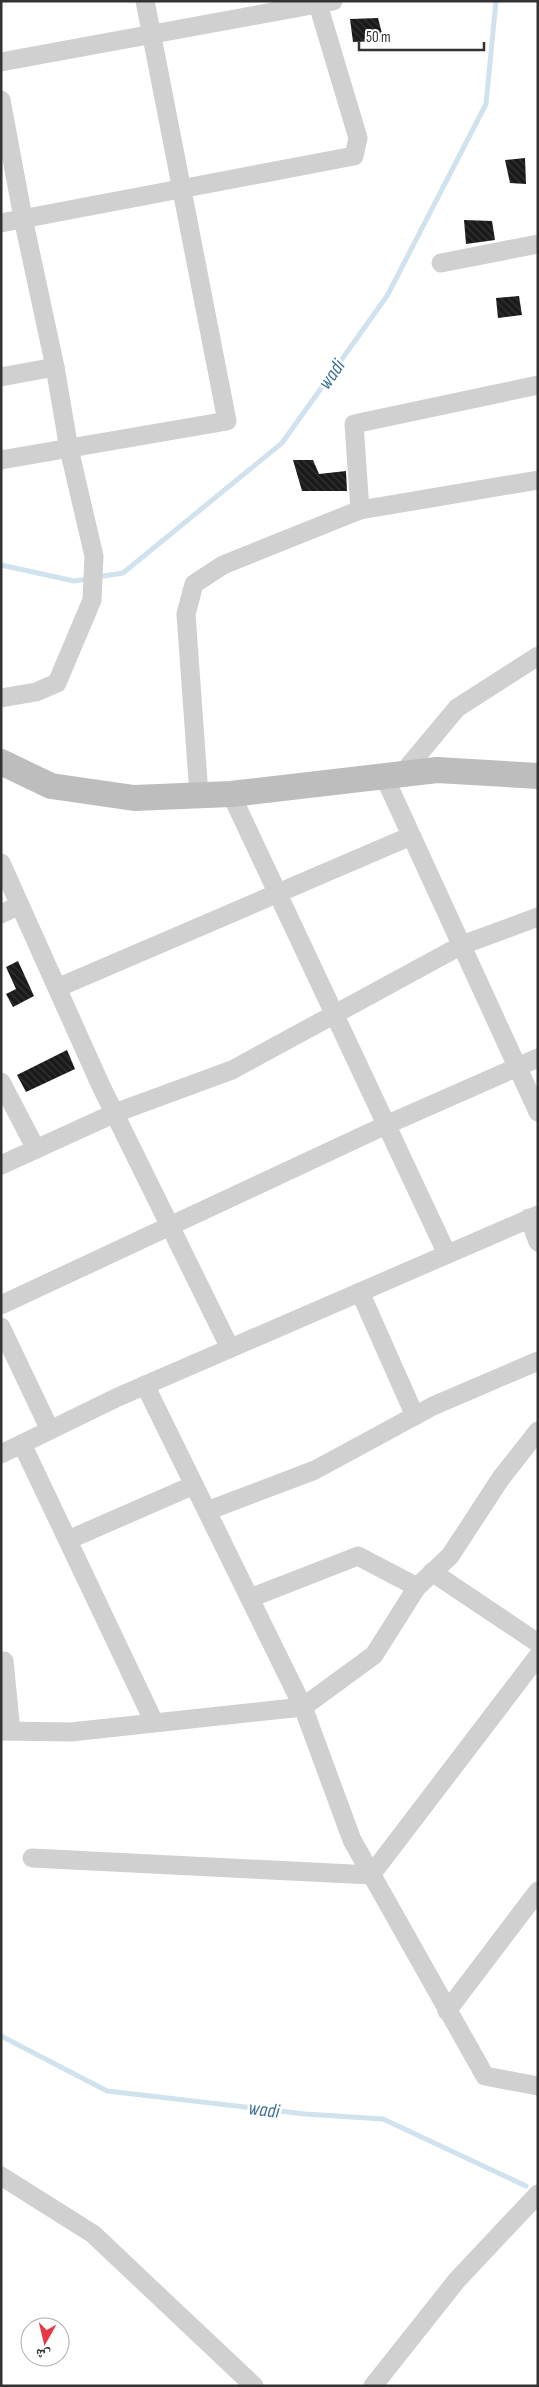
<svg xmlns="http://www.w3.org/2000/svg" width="539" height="2387" font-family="'Sofia Sans Condensed','Noto Naskh Arabic',sans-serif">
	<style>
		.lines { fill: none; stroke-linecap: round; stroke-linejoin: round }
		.stream { stroke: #cfe2ee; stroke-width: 5 }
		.building { fill: url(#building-back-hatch) }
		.street { stroke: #d0d0d0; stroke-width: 19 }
		.secondary { stroke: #bdbdbd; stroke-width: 26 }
		.labels { text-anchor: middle; stroke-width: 5; stroke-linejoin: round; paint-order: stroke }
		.water-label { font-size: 20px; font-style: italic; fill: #3f7597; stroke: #fff }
	</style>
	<defs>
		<pattern id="building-back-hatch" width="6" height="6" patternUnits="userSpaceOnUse" patternTransform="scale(1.25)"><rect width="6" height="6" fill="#1a1a1a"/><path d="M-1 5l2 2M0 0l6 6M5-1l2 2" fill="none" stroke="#333"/></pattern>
	</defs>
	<rect width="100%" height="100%" fill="#fff"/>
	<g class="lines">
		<g class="stream">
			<path d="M1 565 74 581 88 579"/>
			<path d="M97 577 123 573 282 443 387 296 486 104 496 1"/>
			<path d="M1 2036 107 2091 305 2114 383 2119 526 2186"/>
		</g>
	</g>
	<g class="building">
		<path d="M378 18 384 41 353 42 350 19Z"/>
		<path d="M525 158 526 184 510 183 505 160Z"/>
		<path d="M464 220 492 221 495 240 466 244Z"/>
		<path d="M519 296 522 315 498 318 496 298Z"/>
		<path d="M293 460H313L319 474 346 471 347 491H302Z"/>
		<path d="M18 961 34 996 13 1007 6 994 16 989 6 967Z"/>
		<path d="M67 1050 75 1069 26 1092 17 1075Z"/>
	</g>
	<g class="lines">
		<g class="street">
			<path d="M1 62 333 1"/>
			<path d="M1 100 23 218 55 367 69 449 94 556 92 600 57 683 36 692 1 698"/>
			<path d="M1 223 354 156 358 138 317 1"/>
			<path d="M441 263 538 244"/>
			<path d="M1 377 55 367"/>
			<path d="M1 460 227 421 145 1"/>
			<path d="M360 510 354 424 538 385"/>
			<path d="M402 774 457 708 538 656"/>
			<path d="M384 776 538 1112"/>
			<path d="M231 794 447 1254"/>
			<path d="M199 795 186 614 194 584 223 565 360 510 538 480"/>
			<path d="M1 863 101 1086 230 1348"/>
			<path d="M1 914 20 905"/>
			<path d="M57 988 411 836"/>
			<path d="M1 1082 36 1149"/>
			<path d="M1 1165 115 1113 232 1070 462 945 538 917"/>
			<path d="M529 1218 538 1242"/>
			<path d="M360 1292 415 1416"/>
			<path d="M1 1305 386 1125 538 1058"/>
			<path d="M1 1327 50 1430"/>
			<path d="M145 1385 303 1707 352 1840 485 2076 538 2086"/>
			<path d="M22 1444 154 1722"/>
			<path d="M1 1454 118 1397 538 1215"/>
			<path d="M207 1511 315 1470 433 1406 538 1361"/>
			<path d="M68 1540 194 1485"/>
			<path d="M432 1572 538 1643"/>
			<path d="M250 1598 358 1556 417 1587"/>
			<path d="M1 1661H4L11 1731"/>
			<path d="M1 1731 71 1732 303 1707 374 1655 417 1587 450 1556 501 1478 538 1431"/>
			<path d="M32 1858 371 1875 538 1656"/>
			<path d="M447 2011 538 1891"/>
			<path d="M1 2176 93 2234 254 2386"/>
			<path d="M373 2386 457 2280 538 2194"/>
		</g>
		<path class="secondary" d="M1 762 51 786 134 798 231 794 437 770 538 776"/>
	</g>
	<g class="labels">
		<g class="water-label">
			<text transform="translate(331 374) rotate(-55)" y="7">wadi</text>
			<text transform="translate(264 2109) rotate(7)" y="7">wadi</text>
		</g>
	</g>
	<rect width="539" height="2387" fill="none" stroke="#333333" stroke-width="5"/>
	<g transform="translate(45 2342) rotate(188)"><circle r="24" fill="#ffffff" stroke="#adadad"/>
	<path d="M0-4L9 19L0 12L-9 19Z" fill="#e63946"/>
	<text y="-8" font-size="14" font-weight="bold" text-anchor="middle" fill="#333333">ش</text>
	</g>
	<path d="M359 42v8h125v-8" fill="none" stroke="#333333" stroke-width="2.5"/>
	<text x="366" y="42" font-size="15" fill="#333333" stroke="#ffffff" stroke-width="4" paint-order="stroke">50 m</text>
</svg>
